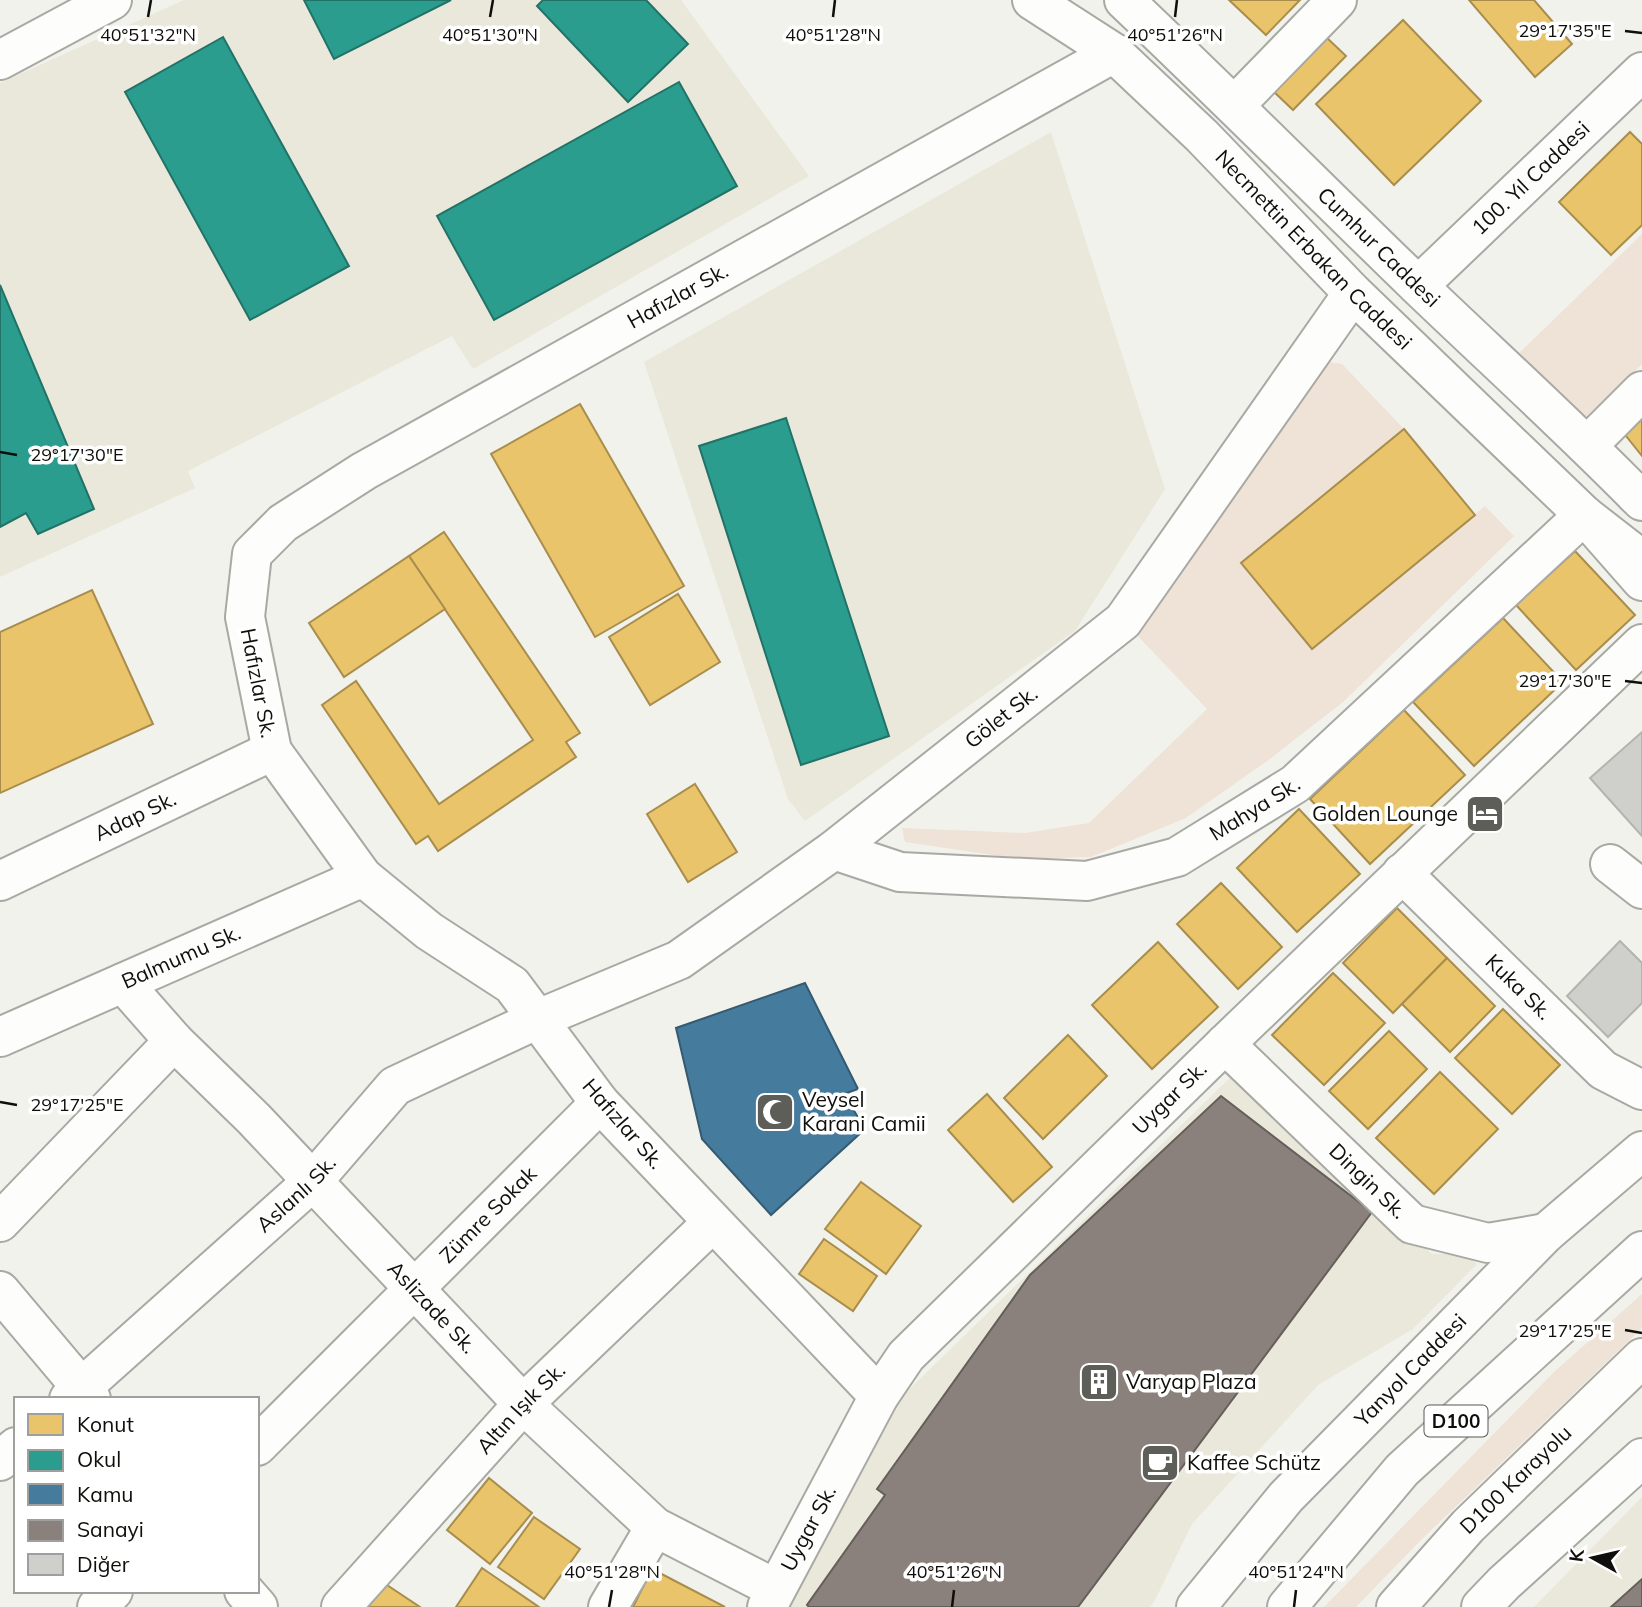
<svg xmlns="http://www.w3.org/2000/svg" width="1642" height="1607" font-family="Mulish,sans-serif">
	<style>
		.built { fill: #e9e8db }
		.green { fill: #efe2d7 }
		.homes { fill: #e9c46a; stroke: #a88d4d; stroke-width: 2 }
		.schools { fill: #2a9d8f; stroke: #227267; stroke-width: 2 }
		.public { fill: #457b9d; stroke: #355a71; stroke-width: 2 }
		.industry { fill: #8a817c; stroke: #655e5a; stroke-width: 2 }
		.building { fill: #cfd0cb; stroke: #b3b4af; stroke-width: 2 }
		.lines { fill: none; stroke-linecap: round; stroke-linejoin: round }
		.minor-casing { stroke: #a9a9a4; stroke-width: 42 }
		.major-casing { stroke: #a9a9a4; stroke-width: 42 }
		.highway-casing { stroke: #a9a9a4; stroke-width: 42 }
		.minor { stroke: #fdfdfc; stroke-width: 38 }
		.major { stroke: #fdfdfc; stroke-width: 38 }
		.highway { stroke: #fdfdfc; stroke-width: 38 }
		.ticks { fill: none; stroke: #0f0e0a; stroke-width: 2.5 }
		.labels { text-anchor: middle; stroke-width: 7; stroke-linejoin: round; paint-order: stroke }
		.shield { fill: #fff; stroke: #575654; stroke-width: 2 }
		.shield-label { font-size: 19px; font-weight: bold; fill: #0f0e0a }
		.street-label { font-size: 21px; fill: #0f0e0a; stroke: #fff }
		.poi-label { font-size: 21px; fill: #0f0e0a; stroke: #fff; text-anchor: start }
		.ticks-label { font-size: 18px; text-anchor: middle; fill: #0f0e0a; stroke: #fff; stroke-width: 7; stroke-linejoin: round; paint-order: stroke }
	</style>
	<rect width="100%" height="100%" fill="#f2f2ec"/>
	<g class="built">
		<path d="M184 0H681L809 176 473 369 452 336 188 471 195 488 0 577V83Z"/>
		<path d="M1051 132 1165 489 1075 631 805 821 788 799 644 362Z"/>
		<path d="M1239 1069 1432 1254H1464L1477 1264 1413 1329 1318 1385 1192 1524 1155 1600 1150 1607H788L895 1403Z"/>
		<path d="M1642 1497V1607H1534Z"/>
	</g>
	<g class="green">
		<path d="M1642 234V364L1584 420 1518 354Z"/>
		<path d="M1325 361 1342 364 1404 429 1242 562 1312 648 1485 506 1514 536 1343 702 1267 761 1186 818 1091 857 1020 859 905 842 902 828 1025 833 1089 823 1207 709 1135 633 1213 527Z"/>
		<path d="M1642 1294V1328L1422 1539 1356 1607H1324L1555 1371Z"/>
	</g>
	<g class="homes">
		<path d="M1229 0H1300L1266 35Z"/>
		<path d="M1469 0H1534L1572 44 1535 77Z"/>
		<path d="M1403 20 1481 101 1394 185 1316 104Z"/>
		<path d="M1324 35 1346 56 1293 110 1271 89Z"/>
		<path d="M1630 132 1642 144V225L1611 255 1559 202Z"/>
		<path d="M580 404 684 586 595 637 491 454Z"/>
		<path d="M1642 414V456L1622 431Z"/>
		<path d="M1404 429 1475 515 1312 649 1241 563Z"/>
		<path d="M444 532 580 733 566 742 576 757 438 851 428 836 416 844 322 705 356 681 439 804 533 740 409 556Z"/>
		<path d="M1575 551 1635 615 1576 670 1516 605Z"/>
		<path d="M409 556 445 609 344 677 309 623Z"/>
		<path d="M92 590 153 724 0 793V632Z"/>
		<path d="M678 594 720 662 650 705 609 637Z"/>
		<path d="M1503 618 1563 682 1474 766 1413 702Z"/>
		<path d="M1404 710 1465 775 1370 864 1310 799Z"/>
		<path d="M695 784 737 852 688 882 647 814Z"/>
		<path d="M1299 809 1360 874 1297 932 1237 868Z"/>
		<path d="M1221 883 1282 947 1238 989 1177 924Z"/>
		<path d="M1397 908 1447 958 1393 1013 1343 963Z"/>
		<path d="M1158 942 1218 1007 1152 1069 1092 1005Z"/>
		<path d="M1447 958 1495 1006 1450 1052 1402 1004Z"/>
		<path d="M1333 973 1385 1023 1324 1085 1272 1035Z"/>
		<path d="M1503 1009 1560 1065 1512 1114 1455 1058Z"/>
		<path d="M1389 1031 1427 1069 1368 1129 1329 1091Z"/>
		<path d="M1068 1035 1107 1076 1043 1139 1004 1098Z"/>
		<path d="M1440 1072 1498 1129 1434 1194 1376 1138Z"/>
		<path d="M987 1094 1052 1167 1013 1202 948 1130Z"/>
		<path d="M861 1182 921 1226 886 1274 825 1229Z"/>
		<path d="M824 1239 877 1276 853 1311 799 1274Z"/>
		<path d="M489 1478 532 1513 490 1564 447 1530Z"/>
		<path d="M534 1517 580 1549 544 1599 498 1567Z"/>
		<path d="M482 1568 539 1607H456Z"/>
		<path d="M652 1569 725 1607H633Z"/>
		<path d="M384 1583 420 1607H368Z"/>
	</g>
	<g class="schools">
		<path d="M304 0H451L334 59Z"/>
		<path d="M543 0H646L688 44 628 102 537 6Z"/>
		<path d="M223 37 349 266 250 320 125 92Z"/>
		<path d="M679 82 737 186 494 320 437 216Z"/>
		<path d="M0 285 94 509 38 534 26 513 0 527Z"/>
		<path d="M786 418 889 736 801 765 699 446Z"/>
	</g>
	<path class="public" d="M805 983 858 1089 844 1094 865 1129 771 1215 702 1139 676 1028Z"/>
	<g class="industry">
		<path d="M1221 1096 1372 1212 1078 1607H809L807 1605 885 1495 877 1489 1030 1275Z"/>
		<path d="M1642 1579V1607H1611Z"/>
	</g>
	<g class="building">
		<path d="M1642 732V836L1590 778Z"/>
		<path d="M1620 941 1642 963V1003L1608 1037 1567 996Z"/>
	</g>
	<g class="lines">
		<g class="minor-casing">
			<g id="minor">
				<path d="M0 60 112 0"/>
				<path d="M1235 105 1337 0"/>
				<path id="s1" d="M1418 286 1642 72"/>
				<path d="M1588 445 1642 391"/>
				<path id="s2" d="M834 850 900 872 1087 881 1177 857 1295 784 1584 515"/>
				<path d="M1610 864 1642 889"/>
				<path id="s3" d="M1402 873 1603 1070 1642 1090"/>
				<path id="s4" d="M0 881 272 751"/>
				<path id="s5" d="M123 983 174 1041 254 1119 523 1404 655 1527 776 1589"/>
				<path id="s6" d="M0 1037 363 877"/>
				<path id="s7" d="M1225 1044 1412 1224 1488 1243 1546 1233"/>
				<path d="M0 1222 174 1041"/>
				<path d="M0 1291 91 1399"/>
				<path id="s8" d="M879 1396 600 1103 512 985 429 931 363 877 272 751 245 617 252 554 283 523 364 471 1114 53"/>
				<path id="s9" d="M69 1399 313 1181 395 1086 538 1019 679 960 834 850 1123 621 1353 293"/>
				<path id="s10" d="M257 1446 600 1103"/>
				<path d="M0 1461 16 1447"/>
				<path d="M244 1591 258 1607"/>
				<path d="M97 1607 113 1591"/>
				<path id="s11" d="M341 1607 523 1404 712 1223"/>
				<path d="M608 1607 655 1527"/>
				<path id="s12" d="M767 1607 879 1396 906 1356 1225 1044 1642 644"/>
			</g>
		</g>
		<g class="major-casing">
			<g id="major">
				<path id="s13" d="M1032 0 1114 53 1202 136 1353 293 1584 515 1642 581"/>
				<path id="s14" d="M1124 0C1223 94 1319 190 1417 285 1490 355 1565 423 1636 495L1642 496"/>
				<path id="s15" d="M1196 1607 1286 1497 1546 1233 1642 1151"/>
			</g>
		</g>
		<g class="highway-casing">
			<g id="highway">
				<path d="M1636 495 1642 501"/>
				<path d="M1584 515 1642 560"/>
				<path d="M1287 1607 1402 1470 1642 1251"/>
				<path id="s16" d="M1396 1607 1468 1526 1642 1358"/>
				<path d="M1481 1607 1504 1583 1642 1458"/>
			</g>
		</g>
		<use href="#minor" class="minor"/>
		<use href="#major" class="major"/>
		<use href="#highway" class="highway"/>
	</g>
	<path class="ticks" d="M148 17 151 0M490 17 493 0M833 17 835 0M1175 17 1177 0M1625 31 1642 33M0 452 17 455M1625 681 1642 683M0 1102 17 1105M1625 1330 1642 1333M609 1607 612 1590M952 1607 954 1590M1294 1607 1296 1590"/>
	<defs>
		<g id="hotel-square" transform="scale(2.0125)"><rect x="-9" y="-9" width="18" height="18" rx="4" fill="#5e5e59" stroke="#fff"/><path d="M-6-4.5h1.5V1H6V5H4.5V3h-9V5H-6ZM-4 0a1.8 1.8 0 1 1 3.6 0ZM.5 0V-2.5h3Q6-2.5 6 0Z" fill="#fff"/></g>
		<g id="mosque-square" transform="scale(2.0125)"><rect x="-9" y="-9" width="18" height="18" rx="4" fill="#5e5e59" stroke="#fff"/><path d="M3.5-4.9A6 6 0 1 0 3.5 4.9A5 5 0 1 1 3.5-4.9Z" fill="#fff"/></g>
		<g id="building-square" transform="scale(2.0125)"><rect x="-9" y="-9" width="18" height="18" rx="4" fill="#5e5e59" stroke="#fff"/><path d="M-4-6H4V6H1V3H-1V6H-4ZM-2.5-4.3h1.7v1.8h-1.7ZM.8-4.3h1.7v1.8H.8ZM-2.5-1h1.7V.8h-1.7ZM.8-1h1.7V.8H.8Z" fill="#fff"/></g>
		<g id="cafe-square" transform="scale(2.0125)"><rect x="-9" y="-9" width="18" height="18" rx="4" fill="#5e5e59" stroke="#fff"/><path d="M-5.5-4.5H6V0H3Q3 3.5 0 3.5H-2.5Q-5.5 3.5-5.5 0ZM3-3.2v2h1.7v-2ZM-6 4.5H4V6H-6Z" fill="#fff"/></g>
	</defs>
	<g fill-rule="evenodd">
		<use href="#hotel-square" x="1485" y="814"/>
		<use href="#mosque-square" x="775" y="1112"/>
		<use href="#building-square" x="1099" y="1382"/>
		<use href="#cafe-square" x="1160" y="1463"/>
	</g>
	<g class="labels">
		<rect class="shield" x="1424.5" y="1405.5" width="63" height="31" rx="5"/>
		<g class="shield-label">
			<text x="1456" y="1428">D100</text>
		</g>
		<g class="street-label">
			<text dy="7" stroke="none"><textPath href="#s1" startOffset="156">100. Yıl Caddesi</textPath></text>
			<text dy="7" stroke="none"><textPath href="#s14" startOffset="355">Cumhur Caddesi</textPath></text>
			<text dy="7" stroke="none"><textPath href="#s13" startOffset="378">Necmettin Erbakan Caddesi</textPath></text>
			<text dy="7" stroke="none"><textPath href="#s8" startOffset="1591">Hafızlar Sk.</textPath></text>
			<text transform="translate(258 683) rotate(79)" y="7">Hafızlar Sk.</text>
			<text dy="7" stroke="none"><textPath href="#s9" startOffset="1167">Gölet Sk.</textPath></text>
			<text dy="7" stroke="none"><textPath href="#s2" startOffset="441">Mahya Sk.</textPath></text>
			<text dy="7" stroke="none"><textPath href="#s4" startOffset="150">Adap Sk.</textPath></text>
			<text dy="7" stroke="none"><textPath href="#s6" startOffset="198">Balmumu Sk.</textPath></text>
			<text dy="7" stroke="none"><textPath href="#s3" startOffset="163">Kuka Sk.</textPath></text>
			<text dy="7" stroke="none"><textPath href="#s12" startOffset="656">Uygar Sk.</textPath></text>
			<text transform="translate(623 1124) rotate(49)" y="7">Hafızlar Sk.</text>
			<text dy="7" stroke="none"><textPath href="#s7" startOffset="198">Dingin Sk.</textPath></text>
			<text dy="7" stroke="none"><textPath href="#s9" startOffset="306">Aslanlı Sk.</textPath></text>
			<text dy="7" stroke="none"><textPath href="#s10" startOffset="327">Zümre Sokak</textPath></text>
			<text dy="7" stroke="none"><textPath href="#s5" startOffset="448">Aslizade Sk.</textPath></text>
			<text dy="7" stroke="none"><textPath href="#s15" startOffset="320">Yanyol Caddesi</textPath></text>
			<text dy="7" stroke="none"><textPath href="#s11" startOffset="268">Altın Işık Sk.</textPath></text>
			<text dy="7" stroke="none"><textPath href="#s16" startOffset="175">D100 Karayolu</textPath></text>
			<text dy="7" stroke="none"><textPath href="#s12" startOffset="89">Uygar Sk.</textPath></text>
		</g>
		<g class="poi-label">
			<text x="1458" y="821" text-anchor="end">Golden Lounge</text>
			<text x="802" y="1107">Veysel<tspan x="802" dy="24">Karani Camii</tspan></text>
			<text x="1126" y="1389">Varyap Plaza</text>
			<text x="1187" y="1470">Kaffee Schütz</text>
		</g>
	</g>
	<g class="ticks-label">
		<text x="1565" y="37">29°17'35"E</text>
		<text x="148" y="41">40°51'32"N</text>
		<text x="490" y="41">40°51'30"N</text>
		<text x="833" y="41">40°51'28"N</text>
		<text x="1175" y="41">40°51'26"N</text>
		<text x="77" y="461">29°17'30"E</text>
		<text x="1565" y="687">29°17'30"E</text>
		<text x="77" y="1111">29°17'25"E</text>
		<text x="1565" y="1337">29°17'25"E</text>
		<text x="612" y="1578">40°51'28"N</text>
		<text x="954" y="1578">40°51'26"N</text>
		<text x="1296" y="1578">40°51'24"N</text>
	</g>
	<rect x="14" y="1397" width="245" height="196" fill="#ffffff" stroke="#9f9f9d" stroke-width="2"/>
	<rect x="28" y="1414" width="35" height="21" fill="#e9c46a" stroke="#9f9f9d" stroke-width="2"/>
	<text x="77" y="1432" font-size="21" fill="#0f0e0a">Konut</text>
	<rect x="28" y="1450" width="35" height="21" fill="#2a9d8f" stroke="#9f9f9d" stroke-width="2"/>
	<text x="77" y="1467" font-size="21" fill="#0f0e0a">Okul</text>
	<rect x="28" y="1484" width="35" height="21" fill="#457b9d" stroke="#9f9f9d" stroke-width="2"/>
	<text x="77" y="1502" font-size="21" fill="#0f0e0a">Kamu</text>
	<rect x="28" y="1520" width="35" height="21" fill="#8a817c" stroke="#9f9f9d" stroke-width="2"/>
	<text x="77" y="1537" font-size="21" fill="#0f0e0a">Sanayi</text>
	<rect x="28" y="1554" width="35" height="21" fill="#cfd0cb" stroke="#9f9f9d" stroke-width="2"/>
	<text x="77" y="1572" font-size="21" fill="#0f0e0a">Diğer</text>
	<g transform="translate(1593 1558) rotate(278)" stroke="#ffffff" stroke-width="5" paint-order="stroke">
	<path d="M0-5L12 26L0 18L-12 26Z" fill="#0f0e0a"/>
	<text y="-10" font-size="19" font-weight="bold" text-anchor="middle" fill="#0f0e0a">K</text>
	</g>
</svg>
